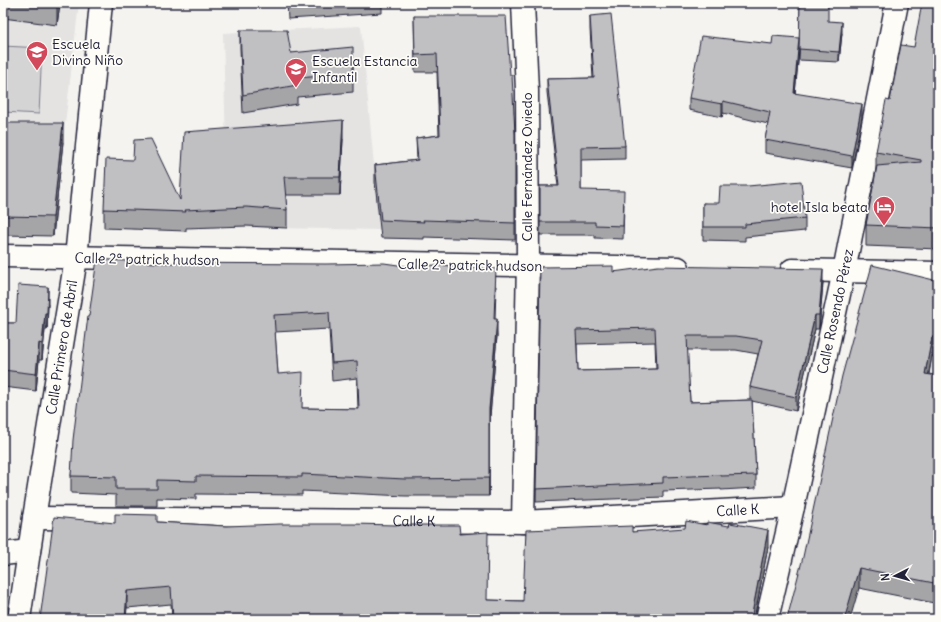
<svg xmlns="http://www.w3.org/2000/svg" width="941" height="622" font-family="Delius,sans-serif">
	<style>
		.built { fill: #e4e3e2 }
		.green { fill: #d5d4d5; stroke: #7c7b88 }
		.lines { fill: none; stroke-linecap: round; stroke-linejoin: round }
		.minor-casing { stroke: #22223b; stroke-width: 25 }
		.secondary-casing { stroke: #22223b; stroke-width: 25 }
		.minor { stroke: #fdfcf7; stroke-width: 22 }
		.secondary { stroke: #fdfcf7; stroke-width: 22 }
		.wall { fill: #a5a4a7; stroke: #22223b; fill-rule: evenodd }
		.shaded-wall { fill: #868688; stroke: #22223b }
		.building { fill: #c0bfc2; stroke: #22223b; fill-rule: evenodd }
		.labels { text-anchor: middle; stroke-width: 3.5; stroke-linejoin: round; paint-order: stroke }
		.poi-label { font-size: 14px; fill: #22223b; stroke: #fdfcf7; text-anchor: start }
		.street-label { font-size: 14px; fill: #22223b; stroke: #fdfcf7 }
	</style>
	<rect width="100%" height="100%" fill="#f4f3ef"/>
	<filter id="ink" filterUnits="userSpaceOnUse"><feTurbulence type="fractalNoise" baseFrequency=".025" numOctaves="2"/><feDisplacementMap in="SourceGraphic" scale="8" xChannelSelector="R" yChannelSelector="G"/><feConvolveMatrix kernelMatrix="1 2 1 2 8 2 1 2 1" color-interpolation-filters="sRGB"/></filter>
	<g filter="url(#ink)">
		<g class="built">
			<path d="M3 3H79L63 142H3Z"/>
			<path d="M361 26 380 230 228 227 223 33Z"/>
		</g>
		<path class="green" d="M3 46 42 48 39 114 3 112Z"/>
		<g class="lines">
			<g class="minor-casing">
				<g id="minor">
					<path d="M76 258 101 3"/>
					<path id="s1" d="M34 518 523 522 793 507"/>
					<path d="M523 522 528 260 527 91 523 3"/>
					<path d="M3 554 29 551"/>
					<path id="s2" d="M767 619 793 507 844 271 897 3"/>
				</g>
			</g>
			<g class="secondary-casing">
				<g id="secondary">
					<path d="M3 256 678 268"/>
					<path d="M792 270 938 273"/>
					<path id="s3" d="M19 619 34 518 76 258"/>
				</g>
			</g>
			<use href="#minor" class="minor"/>
			<use href="#secondary" class="secondary"/>
		</g>
		<g class="wall">
			<path d="M3 3H60L57 25 3 18Z"/>
			<path d="M287 3H382V13L288 19Z"/>
			<path d="M800 3 828 21 842 33 839 62 799 60Z"/>
			<path d="M938 3V249L866 246V225L876 171V152L890 101 914 47Z"/>
			<path d="M414 16 510 75 515 134V240L424 237V239L381 238 375 182V165L417 160 416 138 439 135 437 72H415Z"/>
			<path d="M590 16 625 146V159L581 160V190L624 204 623 239 595 238V235H540V186H558L547 92V79L593 78 590 29Z"/>
			<path d="M240 30 291 53 353 65V92L297 97V104L243 113 240 48Z"/>
			<path d="M772 44 799 51 795 93 862 117 852 168 765 153V140L768 124 723 113 722 117 689 110V98Z"/>
			<path d="M3 123 63 142 53 236 3 235Z"/>
			<path d="M343 139 340 195H285L287 210V228L246 226 186 228V231L104 228V209L180 200Z"/>
			<path d="M703 203 805 218V231L745 237V241L703 240Z"/>
			<path d="M157 263 496 286 495 319 497 336 489 427V496H405L302 491V495L196 494V499L157 498V506H116V495L71 493V476L89 316ZM329 329 332 381 357 378 358 409 302 408 278 374 275 332Z"/>
			<path d="M540 267 613 272 823 283 819 329H815L796 411 752 401 756 475V488L721 490V489L663 491V497L536 502ZM655 342 656 369 578 371 577 344ZM687 350H736L758 354 750 387V400L690 402Z"/>
			<path d="M938 281V356H932L929 374 938 376V570L934 603 859 588 787 619Z"/>
			<path d="M48 304 47 330H45L42 360H39L36 391 3 387V323H16Z"/>
			<path d="M157 522 226 526 460 534 487 600 523 601 632 532 768 547 754 619H172L171 604 127 608 115 523Z"/>
		</g>
		<g class="shaded-wall">
			<path d="M58 3H60L57 25V6Z"/>
			<path d="M842 22V33L839 62V52Z"/>
			<path d="M799 38V51L794 105V93Z"/>
			<path d="M723 101V113L722 117V104Z"/>
			<path d="M862 104V117L852 168V156Z"/>
			<path d="M343 120V139L340 195V177Z"/>
			<path d="M63 123V142L53 236V217Z"/>
			<path d="M823 269V283L819 329V315Z"/>
			<path d="M48 287V304L47 330V313Z"/>
			<path d="M45 313V330L42 360V344Z"/>
			<path d="M815 315V329L796 411V397Z"/>
			<path d="M497 319V336L489 427V496V409Z"/>
			<path d="M932 337V356L925 393V374Z"/>
			<path d="M39 343V360L36 391V374Z"/>
			<path d="M768 530V547L754 619H751Z"/>
			<path d="M938 551V570L934 603V583Z"/>
			<path d="M859 568V588L850 619H844Z"/>
			<path d="M127 591V608L126 619H125Z"/>
		</g>
		<g class="building">
			<path d="M31 3H58L57 6Z"/>
			<path d="M800 3H828V21L842 22 839 52 799 49Z"/>
			<path d="M922 3H938V228L866 225 877 166 921 162V160L876 152 886 100 890 101 901 45 914 47Z"/>
			<path d="M611 14 625 146 581 147V190L624 191 623 226 595 225V222H540V186H559L547 79 594 78 590 16Z"/>
			<path d="M414 16H506L510 75H512L515 134V223L423 220 424 222 381 220 375 165 418 160 416 138 440 135 437 54 415 55Z"/>
			<path d="M240 30H287L291 53 353 47V74L296 78 297 85 243 95Z"/>
			<path d="M701 36 772 44 773 36 799 38 794 93 862 104 852 156 765 140 770 112 723 101 722 104 689 98Z"/>
			<path d="M343 120 340 177H284L287 210 246 207 185 210 186 212 104 209 106 159 133 160 134 140 151 139 180 200 184 132Z"/>
			<path d="M3 123H63L53 217 3 216Z"/>
			<path d="M801 181 805 218 745 224V227H703V203H719L720 186H748Z"/>
			<path d="M97 259 157 263 326 264 384 263 405 266 439 265 496 269 494 319H497L489 409V478L405 479 302 474V477L196 476V481L157 480V489H116V477L71 476 73 440 88 316H89ZM329 312 332 363 357 361 359 409 302 408 303 372 278 374 274 315Z"/>
			<path d="M872 265 938 281V337H932L925 374 938 376V551L934 583 859 568 845 617 844 619H787L803 557 842 376Z"/>
			<path d="M613 266V272L658 266 823 269 819 315H815L796 397 750 387 762 340 736 336H687L690 402 752 400 756 475 721 476V475L663 477V483L536 489 540 267ZM655 328 657 369 578 371 576 330Z"/>
			<path d="M18 285 48 287 47 313H45L42 344 39 343 36 374 3 370V323H16Z"/>
			<path d="M115 514 157 515V522L226 526 280 524H353L396 525H459L460 534 488 532 487 600 523 601 526 530 632 526V532L685 528 686 521 707 525V522L729 526 730 523 768 530 751 619H173L171 587 127 591 125 619H40L54 517 115 523Z"/>
		</g>
	</g>
	<defs>
		<g id="school-pin" transform="scale(1.15)"><path d="M0 17L-7.5 6A9.5 9.5 0 1 1 7.5 6Z" fill="#d1495b" stroke="#fdfcf7"/><path d="M0-5L7-2L0 1L-7-2ZM-4 1L0 2.5L4 1V4Q0 6-4 4Z" fill="#fff"/></g>
		<g id="hotel-pin" transform="scale(1.15)"><path d="M0 17L-7.5 6A9.5 9.5 0 1 1 7.5 6Z" fill="#d1495b" stroke="#fdfcf7"/><path d="M-6-4.5h1.5V1H6V5H4.5V3h-9V5H-6ZM-4 0a1.8 1.8 0 1 1 3.6 0ZM.5 0V-2.5h3Q6-2.5 6 0Z" fill="#fff"/></g>
	</defs>
	<g fill-rule="evenodd">
		<use href="#school-pin" x="37" y="52"/>
		<use href="#school-pin" x="296" y="69"/>
		<use href="#hotel-pin" x="884" y="207"/>
	</g>
	<g class="labels">
		<g class="poi-label">
			<text x="52" y="49">Escuela<tspan x="52" dy="16">Divino Niño</tspan></text>
			<text x="312" y="66">Escuela Estancia<tspan x="312" dy="16">Infantil</tspan></text>
			<text x="868" y="212" text-anchor="end">hotel Isla beata</text>
		</g>
		<g class="street-label">
			<text transform="translate(527 167) rotate(-90)" y="5">Calle Fernández Oviedo</text>
			<text transform="translate(147 259) rotate(1)" y="5">Calle 2ª patrick hudson</text>
			<text transform="translate(470 265) rotate(1)" y="5">Calle 2ª patrick hudson</text>
			<text dy="5" stroke="none"><textPath href="#s2" startOffset="315">Calle Rosendo Pérez</textPath></text>
			<text dy="5" stroke="none"><textPath href="#s3" startOffset="275">Calle Primero de Abril</textPath></text>
			<text dy="5" stroke="none"><textPath href="#s1" startOffset="704">Calle K</textPath></text>
			<text dy="5" stroke="none"><textPath href="#s1" startOffset="380">Calle K</textPath></text>
		</g>
	</g>
	<rect width="941" height="622" fill="none" stroke="#fdfcf7" stroke-width="16"/>
	<rect x="8" y="8" width="925" height="606" fill="none" stroke="#22223b" stroke-width="1.5" filter="url(#ink)"/>
	<g transform="translate(895 576) rotate(264)" stroke="#fdfcf7" stroke-width="3" paint-order="stroke">
	<path d="M0-3L7 15L0 10L-7 15Z" fill="#22223b"/>
	<text y="-6" font-size="11" font-weight="bold" text-anchor="middle" fill="#22223b">N</text>
	</g>
</svg>
